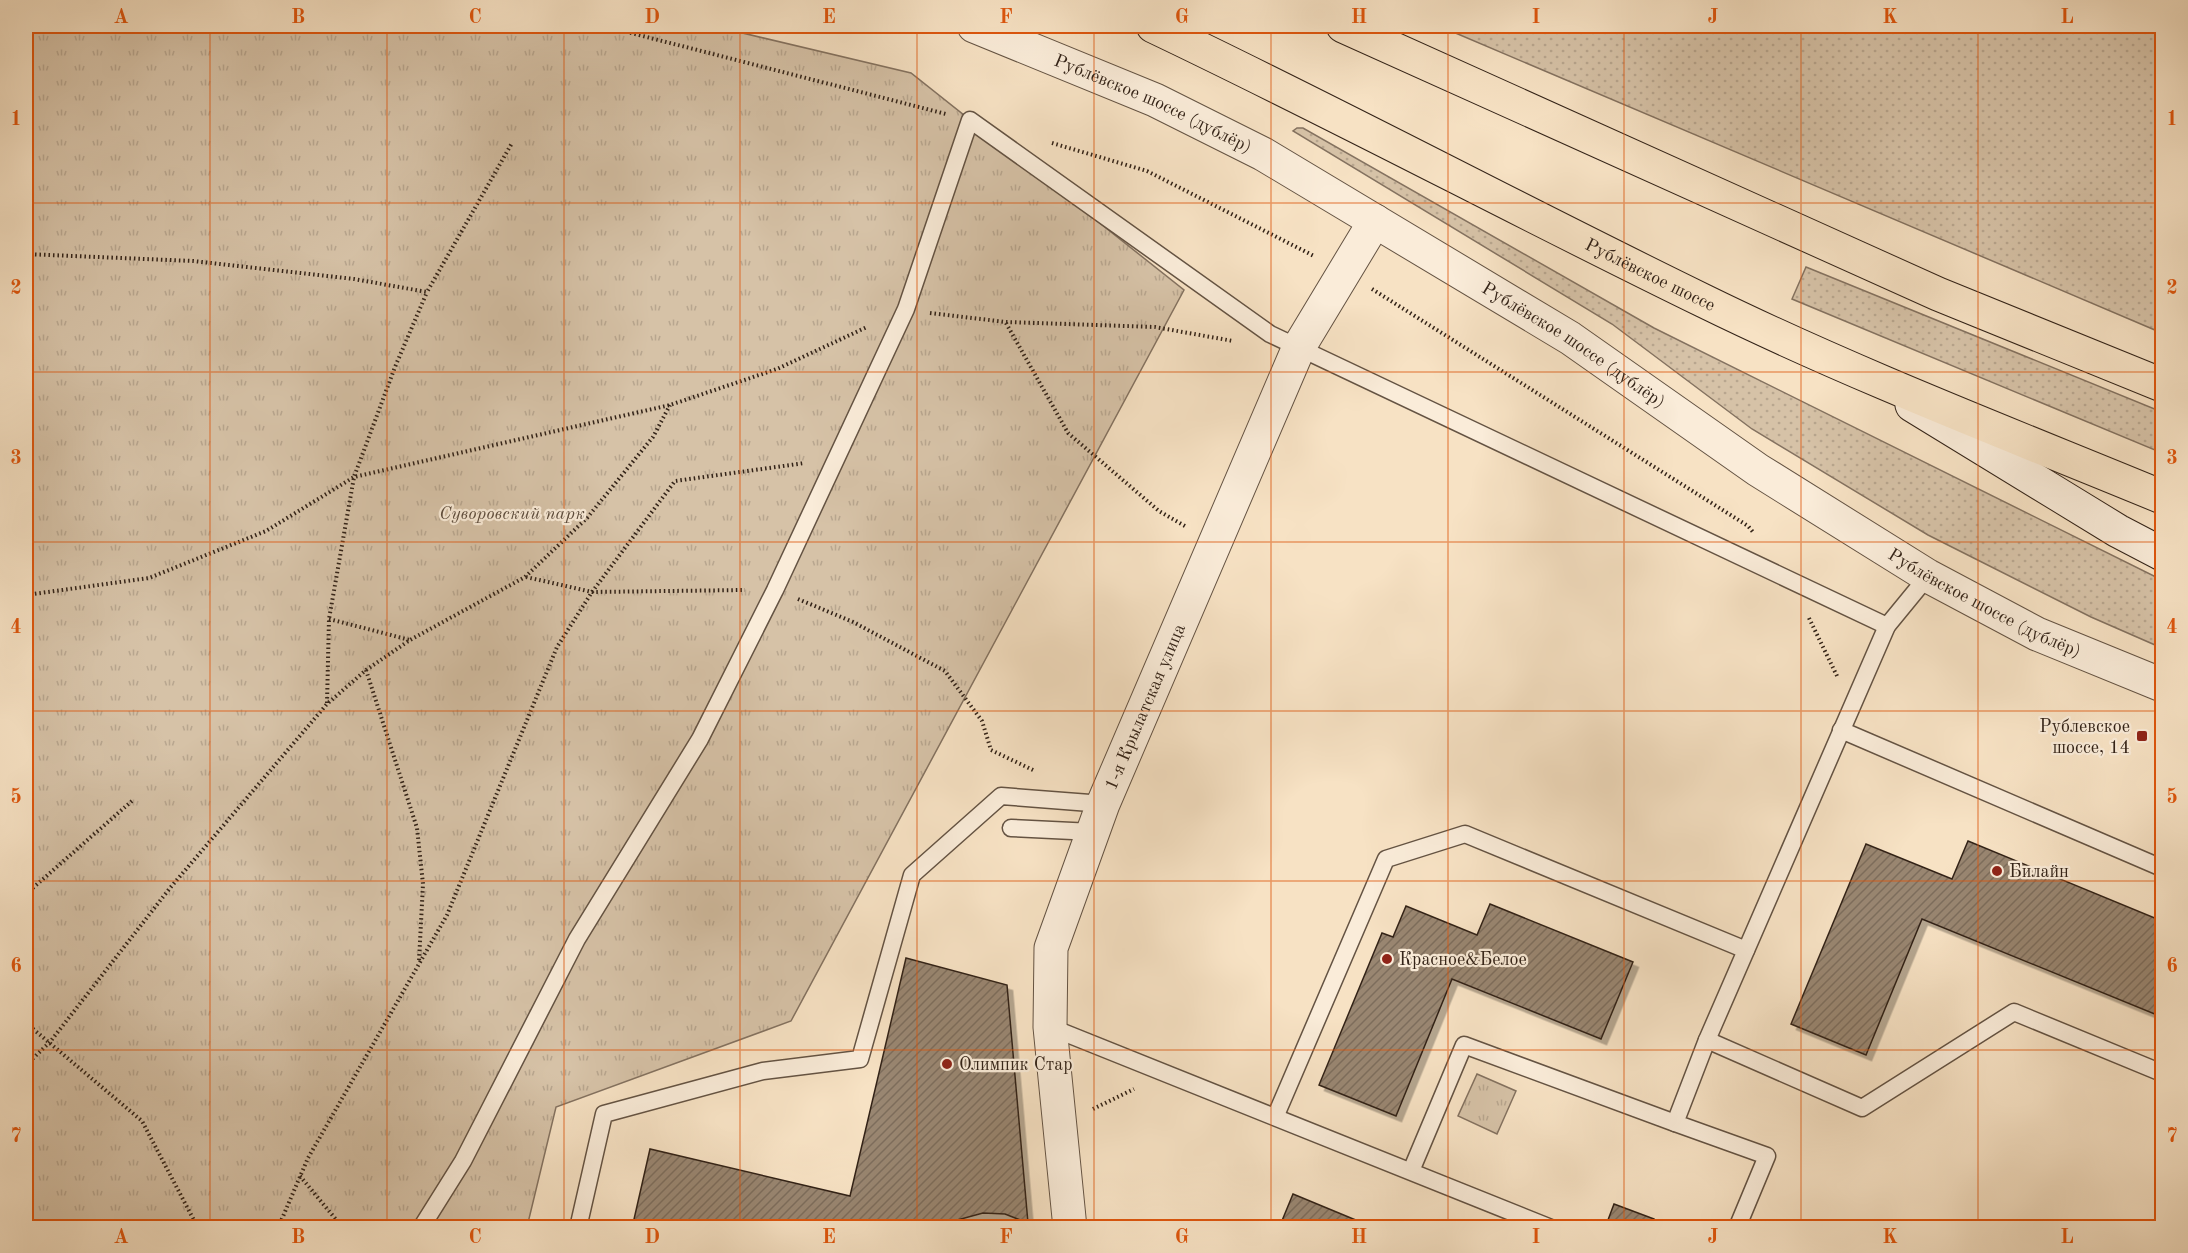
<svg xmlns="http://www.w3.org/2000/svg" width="2188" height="1253" font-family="'Old Standard TT',serif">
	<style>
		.grass { fill: url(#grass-dots); stroke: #847260; stroke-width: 1.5 }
		.park { fill: url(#park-tufts); stroke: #847260; stroke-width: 1.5 }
		.building { fill: url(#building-hatch); stroke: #332318; stroke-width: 1.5; filter: url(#shadow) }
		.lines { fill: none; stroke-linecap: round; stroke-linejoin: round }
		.service-casing { stroke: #645343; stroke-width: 19 }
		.minor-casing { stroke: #645343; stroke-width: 35 }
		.tertiary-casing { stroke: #645343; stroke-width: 35 }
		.secondary-casing { stroke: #332318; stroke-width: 35 }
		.primary-casing { stroke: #332318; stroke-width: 35 }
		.path { stroke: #332318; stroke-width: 4; stroke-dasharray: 1.5 3; stroke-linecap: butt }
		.service { stroke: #faecd9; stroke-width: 16 }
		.minor { stroke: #faecd9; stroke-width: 33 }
		.tertiary { stroke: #faecd9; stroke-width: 33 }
		.secondary { stroke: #faecd9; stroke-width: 33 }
		.primary { stroke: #f7e2c4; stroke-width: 33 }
		.grid { fill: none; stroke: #df560d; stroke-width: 1.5; stroke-opacity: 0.55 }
		.poi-dot { fill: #8f2418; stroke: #faecd9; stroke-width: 2 }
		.labels { text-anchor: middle; stroke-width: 4.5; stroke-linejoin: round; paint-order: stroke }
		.street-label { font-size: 18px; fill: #332318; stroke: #faecd9 }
		.park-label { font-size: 18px; font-style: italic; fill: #5c4b3c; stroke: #faecd9 }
		.poi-label { font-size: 18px; fill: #332318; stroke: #faecd9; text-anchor: start }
		.neatline { fill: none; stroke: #df560d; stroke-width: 2 }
		.grid-label { font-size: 20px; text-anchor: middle; font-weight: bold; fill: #df560d }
	</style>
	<defs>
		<pattern id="grass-dots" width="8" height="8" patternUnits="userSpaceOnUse" patternTransform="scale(1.5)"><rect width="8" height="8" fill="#d6c2a7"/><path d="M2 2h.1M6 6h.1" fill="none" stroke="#b8a68f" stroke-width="1.8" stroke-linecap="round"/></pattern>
		<pattern id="park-tufts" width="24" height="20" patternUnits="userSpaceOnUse" patternTransform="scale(1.5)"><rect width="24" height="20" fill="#d6c2a7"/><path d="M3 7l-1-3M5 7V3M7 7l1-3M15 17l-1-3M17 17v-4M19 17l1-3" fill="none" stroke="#b8a68f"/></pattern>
		<pattern id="building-hatch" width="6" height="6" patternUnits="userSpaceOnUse" patternTransform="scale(1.5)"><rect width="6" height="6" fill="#998671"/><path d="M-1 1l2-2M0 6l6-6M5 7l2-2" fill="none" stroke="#7d6d5c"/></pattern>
		<filter id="shadow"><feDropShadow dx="5.5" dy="5.5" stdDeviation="0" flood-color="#0004"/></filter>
	</defs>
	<rect width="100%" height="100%" fill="#f7e2c4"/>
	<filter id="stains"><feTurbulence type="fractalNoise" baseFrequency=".00333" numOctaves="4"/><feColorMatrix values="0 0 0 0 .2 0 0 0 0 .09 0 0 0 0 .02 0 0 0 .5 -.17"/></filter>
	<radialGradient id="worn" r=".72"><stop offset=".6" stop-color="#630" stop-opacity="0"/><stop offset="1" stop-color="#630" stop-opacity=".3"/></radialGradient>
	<g class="grass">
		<path d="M1439 26H2162V333Z"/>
		<path d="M1297 128H1303L1654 328 2162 580V648L2091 617 1928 535 1752 429 1612 324 1293 131Z"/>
		<path d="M1806 267 2162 412V453L1792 299Z"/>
	</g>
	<g class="park">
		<path d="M26 26H713L911 73 1184 290 791 1021 556 1107 527 1227H26Z"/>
		<path d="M1477 1074 1516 1091 1497 1134 1458 1116Z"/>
	</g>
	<g class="building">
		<path d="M1968 841 2162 921V1017L1922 919 1866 1055 1791 1024 1866 844 1952 879Z"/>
		<path d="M1490 904 1633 962 1601 1039 1452 979 1396 1116 1319 1085 1382 933 1393 937 1406 906 1477 935Z"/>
		<path d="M906 958 1007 985 1028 1223 1005 1214 983 1213 928 1228H632L650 1149 850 1196Z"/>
		<path d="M1293 1194 1375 1228H1279Z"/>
		<path d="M1614 1204 1654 1219 1651 1228H1605Z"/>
	</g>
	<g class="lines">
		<g class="service-casing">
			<g id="service">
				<path d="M1841 730 2162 868"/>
				<path d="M1011 828 1093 832"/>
				<path d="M1050 1027 1551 1228"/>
				<path d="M1707 1040 1862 1108 2014 1012 2162 1073"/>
				<path d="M1276 1115 1386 859 1465 834 1746 950"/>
				<path d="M1411 1171 1464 1045 1675 1123"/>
				<path d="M421 1228 463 1161 577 939 700 739 775 590 906 309 970 120 1270 334 1887 626"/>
				<path d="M578 1228 604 1114 763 1071 860 1059 912 875 1001 796 1103 804"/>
				<path d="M1737 1228 1767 1156 1675 1123 1707 1040 1887 626 1928 576"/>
			</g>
		</g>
		<g class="minor-casing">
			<g id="minor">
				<path id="s1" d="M1070 1228 1050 1027 1051 948 1103 804 1299 347 1375 221"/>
			</g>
		</g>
		<g class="tertiary-casing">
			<g id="tertiary">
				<path id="s2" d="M974 26 1155 100 1263 154 1570 338 1758 470 1928 576 2037 634 2162 685"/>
			</g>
		</g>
		<g class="secondary-casing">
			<path id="secondary" d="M1912 405 2118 531 2162 554"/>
		</g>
		<g class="primary-casing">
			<g id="primary">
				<path id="s3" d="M1153 26C1338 114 1519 211 1704 301 1853 374 2009 434 2162 497"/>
				<path d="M1343 26 1938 294 2162 385"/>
			</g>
		</g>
		<g class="path">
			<path d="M604 26 946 114"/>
			<path d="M1052 143 1147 171 1314 256"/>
			<path d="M26 254 193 261 354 279 427 292 512 143"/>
			<path d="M1372 289 1748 526 1753 532"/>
			<path d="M930 313 1006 322 1155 327 1233 341"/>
			<path d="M1006 323 1068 433 1159 511 1185 526"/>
			<path d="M526 577 592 592 745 590"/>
			<path d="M26 595 149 578 266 531 354 477 670 405 777 369 867 327"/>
			<path d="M798 599 853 622 945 671 982 721 991 750 1035 771"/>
			<path d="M1809 618 1837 676"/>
			<path d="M329 619 410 640"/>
			<path d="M366 670 417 828 423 884 419 961"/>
			<path d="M327 703 329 619 354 477 395 367 427 292"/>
			<path d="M26 894 133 800"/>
			<path d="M26 1023 142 1121 198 1228"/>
			<path d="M26 1065 50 1042 170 888 327 704 366 670 410 640 525 577 587 518 653 437 670 405"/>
			<path d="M1093 1109 1134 1089"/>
			<path d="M300 1176 343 1228"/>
			<path d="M278 1228 308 1158 447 915 557 647 592 592 675 481 805 463"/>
		</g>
		<use href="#service" class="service"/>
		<use href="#minor" class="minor"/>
		<use href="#tertiary" class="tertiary"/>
		<use href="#secondary" class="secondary"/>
		<use href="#primary" class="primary"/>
	</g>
	<path class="grid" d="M210 26V1228M387 26V1228M564 26V1228M740 26V1228M917 26V1228M1094 26V1228M1271 26V1228M1448 26V1228M1624 26V1228M1801 26V1228M1978 26V1228M26 203H2162M26 372H2162M26 542H2162M26 711H2162M26 881H2162M26 1050H2162"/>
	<g class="poi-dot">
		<rect x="2136" y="730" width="12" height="12" rx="3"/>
		<circle cx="1997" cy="871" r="6"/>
		<circle cx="1387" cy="959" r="6"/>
		<circle cx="947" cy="1064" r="6"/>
	</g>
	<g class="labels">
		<g class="street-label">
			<text dy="6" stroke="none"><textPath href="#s2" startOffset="195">Рублёвское шоссе (дублёр)</textPath></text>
			<text dy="6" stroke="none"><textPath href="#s3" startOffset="556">Рублёвское шоссе</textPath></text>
			<text dy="6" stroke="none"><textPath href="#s2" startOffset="681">Рублёвское шоссе (дублёр)</textPath></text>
			<text dy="6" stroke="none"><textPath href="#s2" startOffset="1167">Рублёвское шоссе (дублёр)</textPath></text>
			<text dy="6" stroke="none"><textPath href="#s1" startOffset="540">1-я Крылатская улица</textPath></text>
		</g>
		<g class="park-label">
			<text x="512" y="519">Суворовский парк</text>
		</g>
		<g class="poi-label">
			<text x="2130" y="732" text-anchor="end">Рублевское<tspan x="2130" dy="21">шоссе, 14</tspan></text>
			<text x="2009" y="877">Билайн</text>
			<text x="1399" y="965">Красное&amp;Белое</text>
			<text x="959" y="1070">Олимпик Стар</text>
		</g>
	</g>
	<rect width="2188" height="1253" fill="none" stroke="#f7e2c4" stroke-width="66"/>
	<rect x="33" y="33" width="2122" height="1187" class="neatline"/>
	<g class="grid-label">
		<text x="121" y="23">A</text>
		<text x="298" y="23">B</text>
		<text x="475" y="23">C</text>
		<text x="652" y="23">D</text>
		<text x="829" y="23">E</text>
		<text x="1006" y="23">F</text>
		<text x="1182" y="23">G</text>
		<text x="1359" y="23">H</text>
		<text x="1536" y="23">I</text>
		<text x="1713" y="23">J</text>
		<text x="1890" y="23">K</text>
		<text x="2067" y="23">L</text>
		<text x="16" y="125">1</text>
		<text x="2172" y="125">1</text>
		<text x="16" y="294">2</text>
		<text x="2172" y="294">2</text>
		<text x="16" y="464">3</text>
		<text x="2172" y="464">3</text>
		<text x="16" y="633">4</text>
		<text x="2172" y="633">4</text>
		<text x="16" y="803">5</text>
		<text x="2172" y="803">5</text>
		<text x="16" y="972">6</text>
		<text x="2172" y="972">6</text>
		<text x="16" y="1142">7</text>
		<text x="2172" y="1142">7</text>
		<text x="121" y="1243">A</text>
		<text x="298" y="1243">B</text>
		<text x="475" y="1243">C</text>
		<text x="652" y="1243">D</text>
		<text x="829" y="1243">E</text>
		<text x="1006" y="1243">F</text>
		<text x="1182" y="1243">G</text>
		<text x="1359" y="1243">H</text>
		<text x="1536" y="1243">I</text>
		<text x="1713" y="1243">J</text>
		<text x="1890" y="1243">K</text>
		<text x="2067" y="1243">L</text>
	</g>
	<rect width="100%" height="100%" filter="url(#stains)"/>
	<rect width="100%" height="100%" fill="url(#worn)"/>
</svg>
